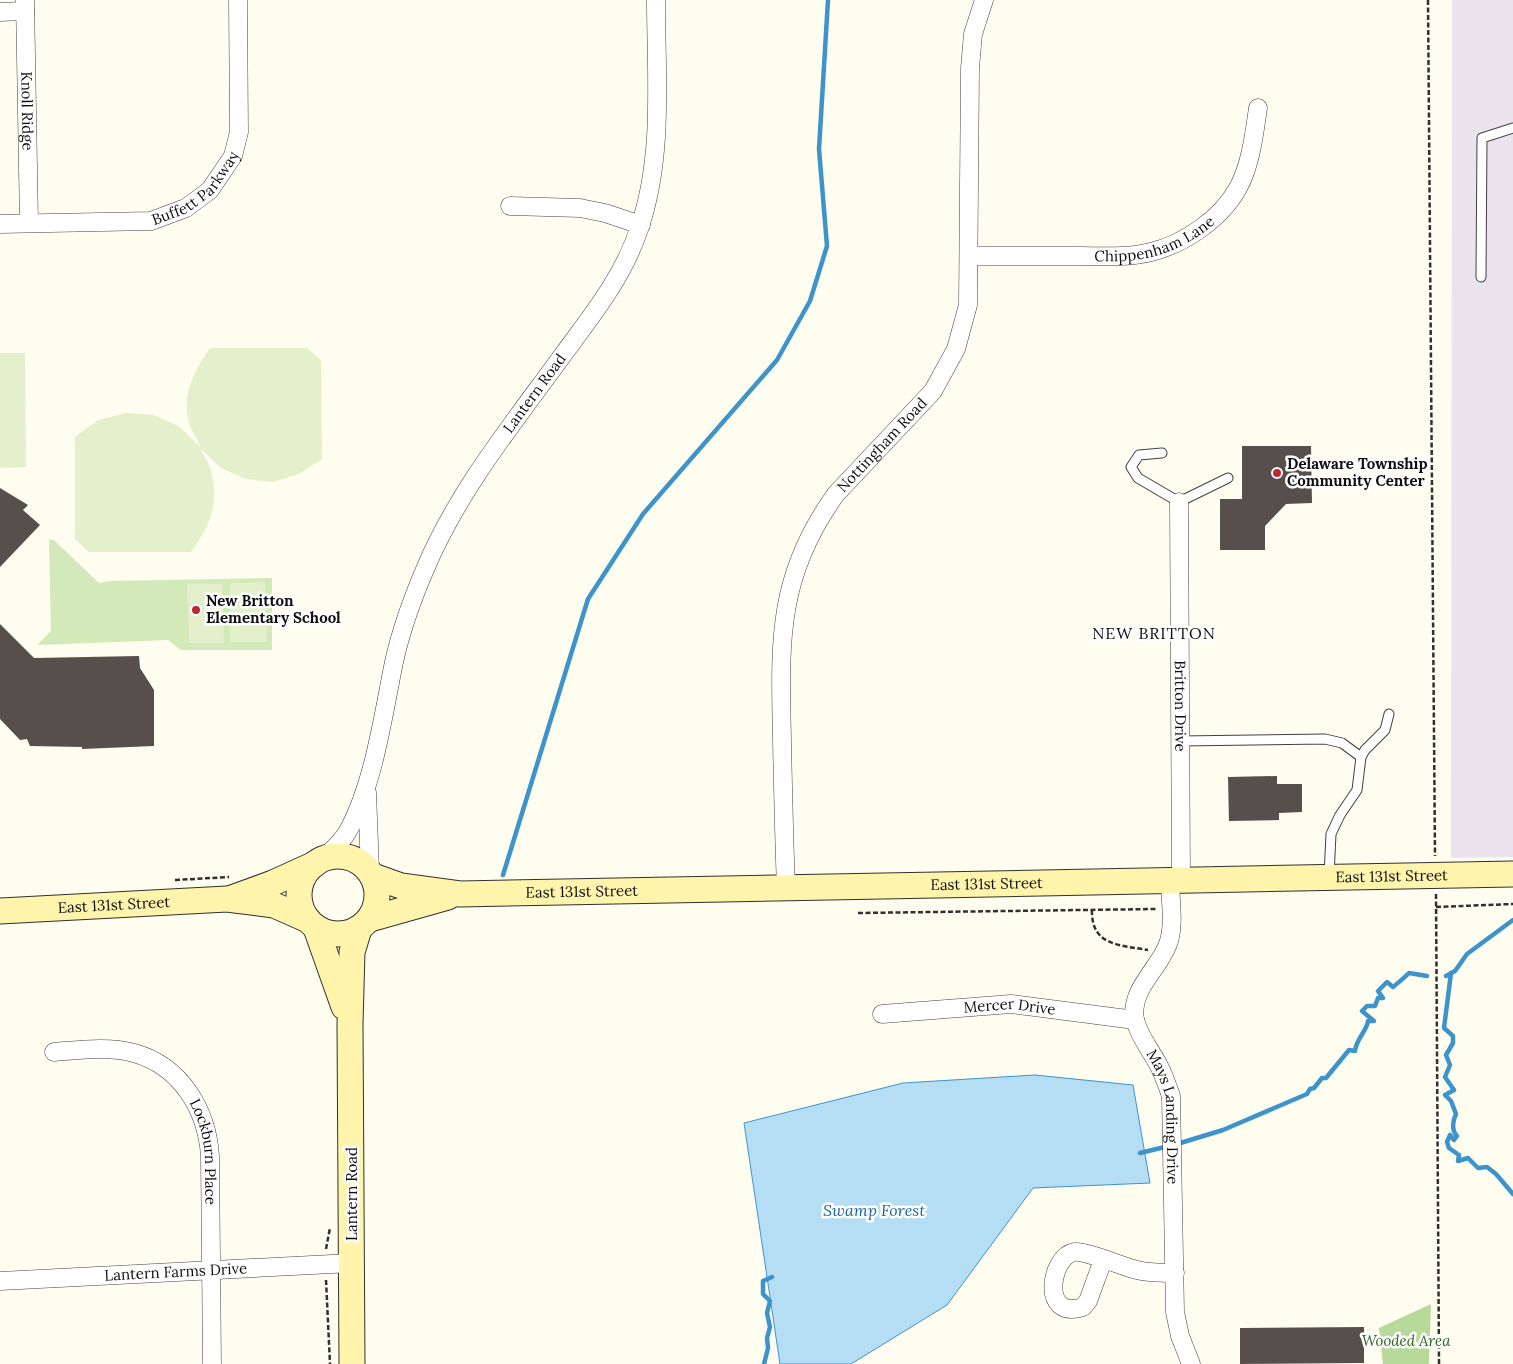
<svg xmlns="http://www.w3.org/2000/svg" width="1513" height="1364" font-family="Lora,serif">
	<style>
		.industrial { fill: #ebe3ed }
		.green { fill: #d3e9b9 }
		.forest { fill: #b7d999 }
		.pitch { fill: #e4f0cb }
		.water { fill: #b5def5; stroke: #3d94cb }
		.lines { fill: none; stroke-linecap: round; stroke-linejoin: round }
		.stream { stroke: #3d94cb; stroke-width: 4.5 }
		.building { fill: #574f4b }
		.lane-casing { stroke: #414141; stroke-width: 11 }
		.street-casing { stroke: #414141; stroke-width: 19 }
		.secondary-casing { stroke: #303030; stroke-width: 27 }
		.path { stroke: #303030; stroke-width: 2.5; stroke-dasharray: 5 2.5; stroke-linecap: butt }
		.lane { stroke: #fff; stroke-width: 9 }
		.street { stroke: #fff; stroke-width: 18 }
		.secondary { stroke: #fef4ac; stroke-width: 25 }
		.poi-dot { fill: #bd2830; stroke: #fff; stroke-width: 2 }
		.labels { text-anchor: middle; stroke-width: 5; stroke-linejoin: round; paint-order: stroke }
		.street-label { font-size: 15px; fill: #0e0e0e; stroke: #fff }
		.poi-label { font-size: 15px; font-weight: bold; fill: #0e0e0e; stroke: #fff; text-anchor: start }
		.park-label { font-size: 15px; font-style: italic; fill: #2e651f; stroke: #fff }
		.neighbourhood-label { font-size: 16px; letter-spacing: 1px; fill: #0e0e0e; stroke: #fff }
		.water-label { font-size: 16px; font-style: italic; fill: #19669f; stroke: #fff }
	</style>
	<rect width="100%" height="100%" fill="#fffcf0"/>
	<path class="industrial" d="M1452 0H1513V857L1451 858Z"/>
	<path class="green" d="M49 539 54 540 99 583 109 581 272 578V650H181L168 640 37 645 51 631Z"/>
	<path class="forest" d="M1431 1304 1429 1364H1383L1379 1328Z"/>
	<g class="pitch">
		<path d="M210 348H307L321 360 322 459 299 474 273 482 246 479 221 468 201 449C204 457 211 466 212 475 219 506 209 527 191 552H89L75 539V437L98 420 126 413 154 415 180 427 200 447C198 440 193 433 190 426 180 397 194 371 210 348Z"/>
		<path d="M0 353H25L26 467 0 468Z"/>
		<path d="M265 582 267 642H230V583Z"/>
		<path d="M187 584H222L224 643H189Z"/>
	</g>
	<path class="water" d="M1035 1075 1133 1085 1150 1183 1033 1188 947 1305 851 1364H780L744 1123 903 1083Z"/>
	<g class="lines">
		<g class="stream">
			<path d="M503 875 588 599 643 514 777 360 810 301 827 246 819 149 828 0"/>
			<path d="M1451 973 1444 1028 1453 1036V1043L1446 1055 1450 1065 1445 1077 1454 1090 1445 1095 1451 1101 1456 1114C1453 1120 1451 1130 1457 1136L1454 1140 1450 1135 1447 1142 1449 1148 1459 1155 1458 1161 1468 1158 1478 1168 1487 1167 1496 1174 1513 1194"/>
			<path d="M1446 976 1455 971 1467 954 1513 920"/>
			<path d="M1177 1144 1223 1130 1307 1094 1310 1089 1314 1088 1322 1078H1326L1349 1050 1355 1051C1356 1039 1367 1031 1368 1021H1374L1362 1011 1367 1006H1375L1378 998H1383L1378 991 1387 982 1393 987C1399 982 1404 978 1409 973L1427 976"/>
			<path d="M1140 1153 1169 1146"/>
			<path d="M764 1364 768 1348 767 1338 770 1327 767 1313 770 1301 763 1294V1281L772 1277"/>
		</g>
	</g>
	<g class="building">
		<path d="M1242 446H1311L1312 503 1286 504 1265 526V550H1220V499H1242Z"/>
		<path d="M0 488 28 505 23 510 40 525 0 567Z"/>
		<path d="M0 624 34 658 139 656 140 668 154 690V746L82 749V747L30 746 27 739 20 740 0 719Z"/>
		<path d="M1277 776V784H1302V812L1279 813V820L1229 821 1228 777Z"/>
		<path d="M1364 1327V1363L1240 1364V1328Z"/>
	</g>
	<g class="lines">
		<g class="lane-casing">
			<g id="lane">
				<path d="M1481 277 1482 138 1513 128"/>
				<path d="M1162 453 1139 455 1131 467 1138 478 1179 502 1228 478"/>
				<path d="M1180 741 1325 739 1342 743 1361 757"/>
				<path d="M1329 876 1331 834 1340 815 1357 790 1361 757 1365 750 1385 730 1389 714"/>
			</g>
		</g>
		<g class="street-casing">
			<g id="street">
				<path id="s1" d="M25 0 29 223"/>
				<path d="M0 12 25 11"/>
				<path d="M510 206 580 208 605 213 641 225"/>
				<path id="s2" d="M0 224 151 221 186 208 210 190 233 156 239 132 238 0"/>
				<path id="s3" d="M970 256C1006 256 1043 256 1080 256 1103 256 1128 258 1151 252 1184 244 1221 219 1238 188 1251 164 1254 135 1258 108"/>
				<path id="s4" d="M1179 502 1181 879"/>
				<path d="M367 792 370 871"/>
				<path id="s5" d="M323 859C331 851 342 842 348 831 374 783 383 716 394 662 401 630 413 597 426 567 459 489 515 421 565 352 594 313 625 274 640 226 664 154 656 75 656 0"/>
				<path id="s6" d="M1170 879C1170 900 1175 925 1168 944 1159 969 1129 990 1135 1020 1139 1036 1151 1051 1158 1064 1164 1075 1167 1085 1171 1096L1175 1312 1180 1336 1191 1364"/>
				<path id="s7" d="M786 887C784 838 783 789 782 740 780 643 776 577 836 494L933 391 956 349 968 305 970 68 973 34 984 0"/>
				<path id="s8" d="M882 1014 1011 1004 1135 1020"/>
				<path id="s9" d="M54 1052C80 1050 109 1046 134 1053 181 1066 207 1110 210 1156L212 1364"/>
				<path d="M1103 1260 1088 1301 1083 1307C1040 1321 1050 1257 1074 1252 1084 1250 1124 1267 1137 1270 1149 1273 1162 1273 1175 1273"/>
				<path id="s10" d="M0 1281 351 1263"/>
			</g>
		</g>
		<g class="secondary-casing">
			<g id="secondary">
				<circle cx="338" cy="895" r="39"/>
				<path id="s11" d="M373 876 401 886 460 894 1513 874"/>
				<path d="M232 898 273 883 315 864"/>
				<path id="s12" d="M0 911 227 899 274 905 308 920"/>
				<path d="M370 919 448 897"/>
				<path d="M316 928 344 1007"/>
				<path d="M352 1364 350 1024 352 952 359 929"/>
			</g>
		</g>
		<g class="path">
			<path d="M1428 0 1435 856"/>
			<path d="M175 880 229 877"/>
			<path d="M1436 894 1439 1364"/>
			<path d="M1436 907 1513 904"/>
			<path d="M1092 910C1091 946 1120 945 1148 950"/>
			<path d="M858 913 1156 909"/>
			<path d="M326 1249 330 1228"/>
			<path d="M326 1280 330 1364"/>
		</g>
		<use href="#lane" class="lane"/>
		<use href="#street" class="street"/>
		<use href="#secondary" class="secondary"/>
	</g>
	<g class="poi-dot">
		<circle cx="1277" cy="473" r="5"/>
		<circle cx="196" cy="610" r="5"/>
	</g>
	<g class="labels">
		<g class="street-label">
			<text dy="5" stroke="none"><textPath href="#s1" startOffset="111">Knoll Ridge</textPath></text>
			<text dy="5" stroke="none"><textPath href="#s2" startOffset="208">Buffett Parkway</textPath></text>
			<text dy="5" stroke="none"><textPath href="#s3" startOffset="188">Chippenham Lane</textPath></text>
			<text dy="5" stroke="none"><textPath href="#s5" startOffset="519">Lantern Road</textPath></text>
			<text dy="5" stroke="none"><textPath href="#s7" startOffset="472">Nottingham Road</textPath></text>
			<text dy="5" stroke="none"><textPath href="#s4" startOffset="204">Britton Drive</textPath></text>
			<text dy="5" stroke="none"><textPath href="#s11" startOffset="1021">East 131st Street</textPath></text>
			<text dy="5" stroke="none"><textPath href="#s11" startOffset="616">East 131st Street</textPath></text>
			<text dy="5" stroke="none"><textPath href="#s11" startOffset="211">East 131st Street</textPath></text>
			<text dy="5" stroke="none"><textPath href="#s12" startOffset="114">East 131st Street</textPath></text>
			<text dy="5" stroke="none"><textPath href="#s8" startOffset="128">Mercer Drive</textPath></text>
			<text dy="5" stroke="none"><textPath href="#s6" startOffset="254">Mays Landing Drive</textPath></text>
			<text dy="5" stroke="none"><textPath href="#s9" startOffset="212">Lockburn Place</textPath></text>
			<text transform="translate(352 1194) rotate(-90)" y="5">Lantern Road</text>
			<text dy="5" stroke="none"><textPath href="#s10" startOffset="176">Lantern Farms Drive</textPath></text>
		</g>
		<g class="poi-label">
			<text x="1287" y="469">Delaware Township<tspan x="1287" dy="17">Community Center</tspan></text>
			<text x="206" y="606">New Britton<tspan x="206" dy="17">Elementary School</tspan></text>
		</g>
		<g class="park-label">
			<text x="1406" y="1346">Wooded Area</text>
		</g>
		<g class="neighbourhood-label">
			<text x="1154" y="639">NEW BRITTON</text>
		</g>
		<g class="water-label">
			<text x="874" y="1216">Swamp Forest</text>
		</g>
	</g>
</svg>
